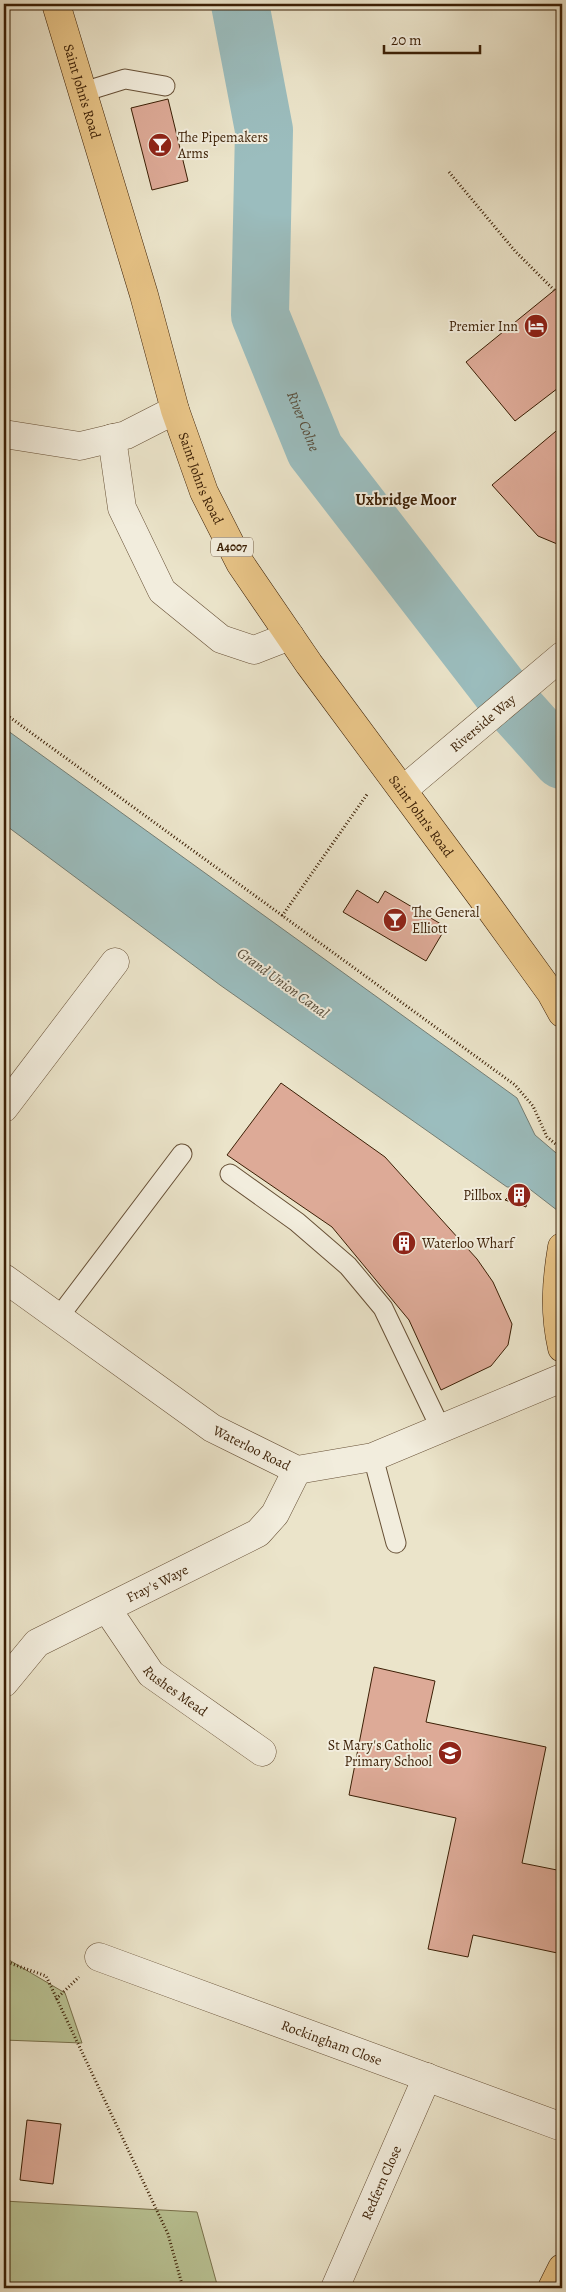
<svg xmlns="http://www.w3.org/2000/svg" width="566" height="2292" font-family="Alegreya,serif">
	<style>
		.green { fill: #bac495; stroke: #7a724d }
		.water { fill: #9bbdbe; stroke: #757e74 }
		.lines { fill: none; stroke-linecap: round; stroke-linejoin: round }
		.river { stroke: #9bbdbe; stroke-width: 58 }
		.building { fill: #ddaa97; stroke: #3b1f05 }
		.service-casing { stroke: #675036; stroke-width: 21 }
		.minor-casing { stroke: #675036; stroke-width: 29 }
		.primary-casing { stroke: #3b1f05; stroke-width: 29 }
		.path { stroke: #3b1f05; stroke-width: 3; stroke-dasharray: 1 2.5; stroke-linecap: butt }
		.service { stroke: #f2eddd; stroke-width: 19 }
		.minor { stroke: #f2eddd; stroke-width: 28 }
		.primary { stroke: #e6c285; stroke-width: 28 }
		.labels { text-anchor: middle; stroke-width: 4; stroke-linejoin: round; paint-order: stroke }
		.shield { fill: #f2eddd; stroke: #725d46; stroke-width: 1 }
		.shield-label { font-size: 12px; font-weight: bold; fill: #3b1f05 }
		.street-label { font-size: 14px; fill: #3b1f05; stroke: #f2eddd }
		.poi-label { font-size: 14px; fill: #3b1f05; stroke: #f2eddd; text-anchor: start }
		.water-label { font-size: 15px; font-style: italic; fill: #584e3c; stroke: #f2eddd }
		.quarter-label { font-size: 16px; font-weight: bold; fill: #3b1f05; stroke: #f2eddd }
	</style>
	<rect width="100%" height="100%" fill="#ebe4ca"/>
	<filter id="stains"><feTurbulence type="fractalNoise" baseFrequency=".004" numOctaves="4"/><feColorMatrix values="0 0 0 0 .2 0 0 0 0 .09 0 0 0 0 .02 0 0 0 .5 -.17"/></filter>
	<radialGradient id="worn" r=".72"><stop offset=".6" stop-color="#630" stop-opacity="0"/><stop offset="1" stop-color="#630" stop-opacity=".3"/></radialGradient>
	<g class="green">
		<path d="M4 1957 65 1993 82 2043 4 2040Z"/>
		<path d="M4 2201 197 2212 218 2288H4Z"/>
	</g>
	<path class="water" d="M4 728 517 1098 535 1135 562 1158V1214L527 1187H507L220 985 4 824Z"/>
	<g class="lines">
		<path class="river" id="s1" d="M240 4 264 130 260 315 315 450 508 700 562 760"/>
	</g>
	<g class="building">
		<path d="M168 99 188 181 152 190 131 108Z"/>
		<path d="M562 284V385L515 421 466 362Z"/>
		<path d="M562 426V546L538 536 492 485Z"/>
		<path d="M357 890 378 903 385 891 446 927 426 961 343 912Z"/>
		<path d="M281 1083 385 1157 477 1259 493 1282 512 1324 508 1345 491 1366 441 1390 409 1320 332 1227 227 1155Z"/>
		<path d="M529 1188 526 1207 505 1200 517 1189Z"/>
		<path d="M374 1667 435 1681 426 1722 546 1747 522 1863 562 1871V1954L473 1935 468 1957 428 1949 456 1818 349 1795Z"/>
		<path d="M27 2120 61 2124 53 2184 20 2180Z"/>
	</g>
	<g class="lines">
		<g class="service-casing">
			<g id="service">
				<path d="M83 92 125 79 165 86"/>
				<path d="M230 1174 297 1222 348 1266 383 1308 441 1429"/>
				<path d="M58 1318 182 1154"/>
				<path d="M373 1457 396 1543"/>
			</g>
		</g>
		<g class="minor-casing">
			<g id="minor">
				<path d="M4 434 80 446 126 435 175 410"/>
				<path d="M112 438 122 508 162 591 221 639 254 650 290 636"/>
				<path id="s2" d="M403 790 562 656"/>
				<path d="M4 1108 115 962"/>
				<path id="s3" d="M4 1278 212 1428 297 1470 373 1457 562 1378"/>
				<path id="s4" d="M107 1609 151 1674 262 1752"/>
				<path id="s5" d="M4 1683 37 1643 258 1533 275 1514 297 1470"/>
				<path id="s6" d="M99 1957 562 2127"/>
				<path id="s7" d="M335 2288 427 2077"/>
			</g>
		</g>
		<g class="primary-casing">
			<g id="primary">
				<path id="s8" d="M56 4 144 295 175 410 204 492 240 563 309 664 483 899 551 993 562 1013"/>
				<path d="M562 1247C556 1283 554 1312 562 1348"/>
				<path d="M552 2288 562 2268"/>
			</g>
		</g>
		<g class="path">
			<path d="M449 172 515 251 554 290"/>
			<path d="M4 713 515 1085 533 1106 547 1137 562 1149"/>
			<path d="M282 916 368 793"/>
			<path d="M4 1961 46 1976 168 2234 183 2288"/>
			<path d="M56 1999 79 1977"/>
		</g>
		<use href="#service" class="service"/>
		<use href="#minor" class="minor"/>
		<use href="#primary" class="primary"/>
	</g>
	<defs>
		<g id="bar-disc" transform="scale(1.25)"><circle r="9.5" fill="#8f2418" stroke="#f2eddd"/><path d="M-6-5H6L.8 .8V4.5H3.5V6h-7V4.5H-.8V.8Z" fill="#fff"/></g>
		<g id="hotel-disc" transform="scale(1.25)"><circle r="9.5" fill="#8f2418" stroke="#f2eddd"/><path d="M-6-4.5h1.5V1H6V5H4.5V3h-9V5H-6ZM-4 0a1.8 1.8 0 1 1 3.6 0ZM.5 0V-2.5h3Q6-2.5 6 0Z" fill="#fff"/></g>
		<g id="building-disc" transform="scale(1.25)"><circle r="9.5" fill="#8f2418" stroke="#f2eddd"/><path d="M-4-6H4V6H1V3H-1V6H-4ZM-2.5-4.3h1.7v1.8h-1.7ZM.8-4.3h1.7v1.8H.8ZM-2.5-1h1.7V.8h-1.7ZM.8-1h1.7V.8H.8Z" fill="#fff"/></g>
		<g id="school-disc" transform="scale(1.25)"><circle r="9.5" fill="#8f2418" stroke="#f2eddd"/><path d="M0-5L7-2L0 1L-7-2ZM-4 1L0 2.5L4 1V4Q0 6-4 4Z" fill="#fff"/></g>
	</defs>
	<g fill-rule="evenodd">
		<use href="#bar-disc" x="160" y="145"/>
		<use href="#hotel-disc" x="536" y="326"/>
		<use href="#bar-disc" x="395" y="920"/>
		<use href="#building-disc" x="519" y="1195"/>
		<use href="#building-disc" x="404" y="1243"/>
		<use href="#school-disc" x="450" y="1753"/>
	</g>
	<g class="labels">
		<rect class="shield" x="211" y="537.5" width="42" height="19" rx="4"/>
		<g class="shield-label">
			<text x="232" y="551">A4007</text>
		</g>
		<g class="street-label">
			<text dy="5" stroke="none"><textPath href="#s8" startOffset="91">Saint John's Road</textPath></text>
			<text dy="5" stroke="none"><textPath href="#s8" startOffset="496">Saint John's Road</textPath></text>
			<text dy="5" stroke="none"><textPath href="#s2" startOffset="104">Riverside Way</textPath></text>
			<text dy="5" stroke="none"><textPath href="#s8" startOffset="901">Saint John's Road</textPath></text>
			<text dy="5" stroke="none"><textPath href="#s3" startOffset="301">Waterloo Road</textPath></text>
			<text dy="5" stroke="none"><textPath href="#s5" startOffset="186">Fray's Waye</textPath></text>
			<text dy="5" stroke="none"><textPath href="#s4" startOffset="108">Rushes Mead</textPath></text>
			<text dy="5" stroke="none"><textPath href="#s6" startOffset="248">Rockingham Close</textPath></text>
			<text dy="5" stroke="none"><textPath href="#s7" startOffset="115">Redfern Close</textPath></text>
		</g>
		<g class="poi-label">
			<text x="178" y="142">The Pipemakers<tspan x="178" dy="16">Arms</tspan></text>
			<text x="518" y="331" text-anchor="end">Premier Inn</text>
			<text x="412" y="917">The General<tspan x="412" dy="16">Elliott</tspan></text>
			<text x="502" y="1200" text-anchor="end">Pillbox</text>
			<text x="422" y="1248">Waterloo Wharf</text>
			<text x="432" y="1750" text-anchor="end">St Mary's Catholic<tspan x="432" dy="16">Primary School</tspan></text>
		</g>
		<g class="water-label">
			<text dy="5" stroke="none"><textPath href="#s1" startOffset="428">River Colne</textPath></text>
			<text transform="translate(283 983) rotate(36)" y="5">Grand Union Canal</text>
		</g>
		<g class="quarter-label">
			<text x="406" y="505">Uxbridge Moor</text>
		</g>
	</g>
	<rect width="566" height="2292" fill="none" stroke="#ebe4ca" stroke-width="20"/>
	<rect x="5" y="5" width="556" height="2282" fill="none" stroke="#3b1f05" stroke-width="2.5"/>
	<rect x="10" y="10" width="546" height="2272" fill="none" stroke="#3b1f05"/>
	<path d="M384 45v8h96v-8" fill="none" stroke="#3b1f05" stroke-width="2.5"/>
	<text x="391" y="45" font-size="15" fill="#3b1f05" stroke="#f2eddd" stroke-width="4" paint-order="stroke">20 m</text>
	<rect width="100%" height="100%" filter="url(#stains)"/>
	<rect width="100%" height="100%" fill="url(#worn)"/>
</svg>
